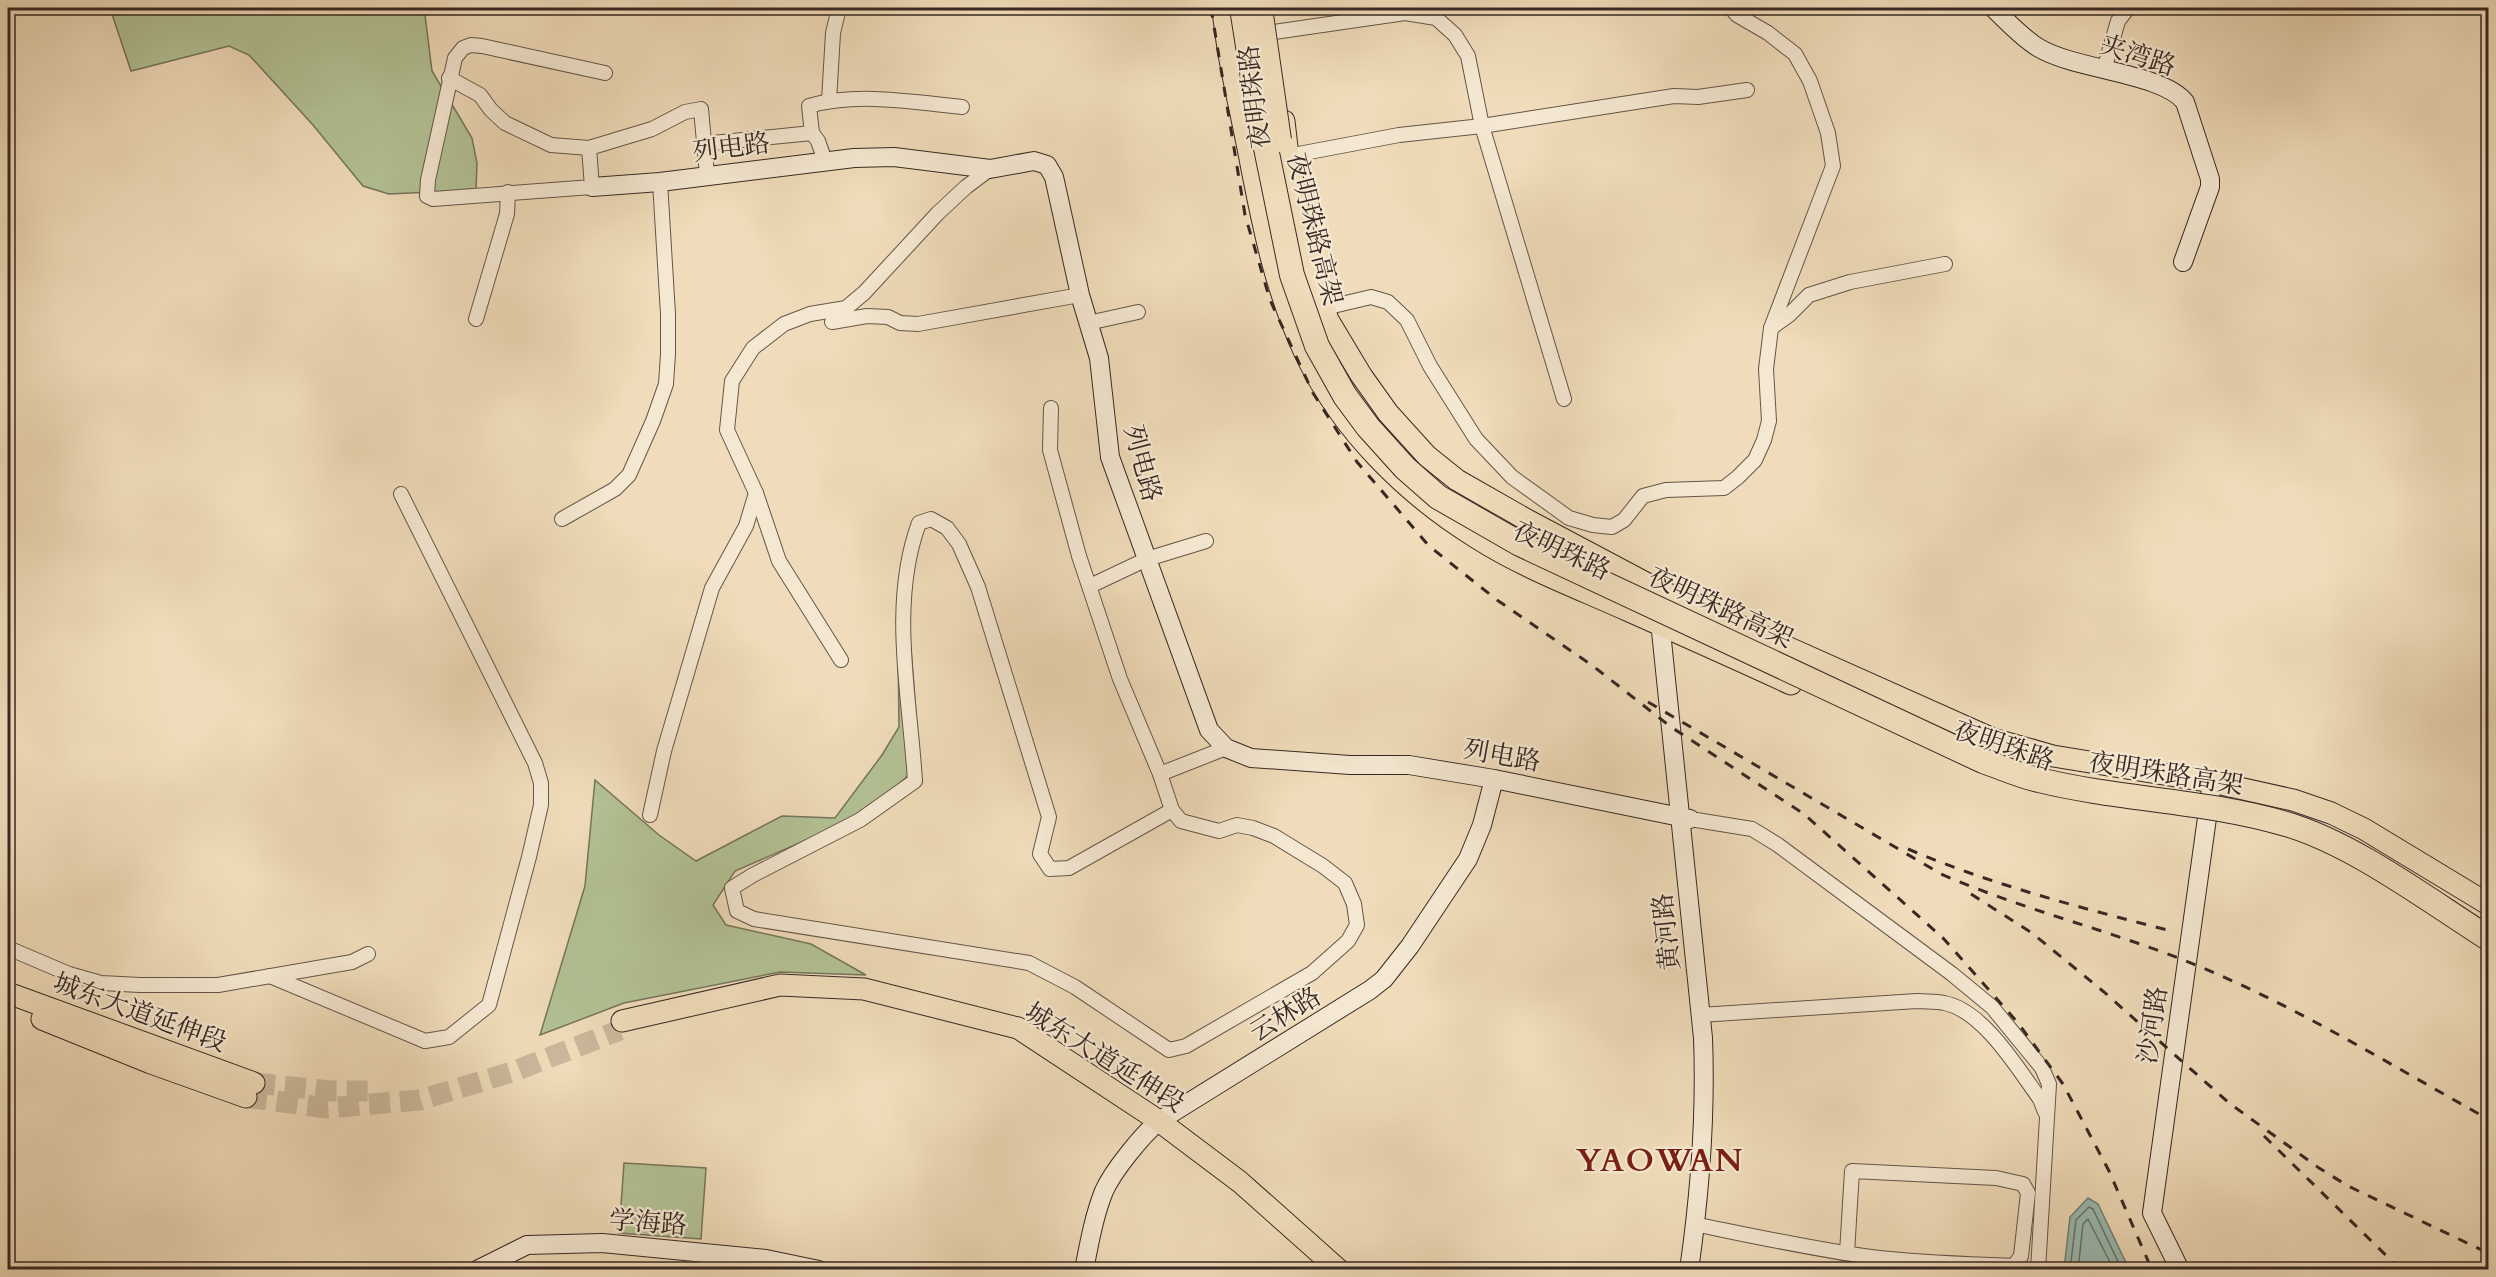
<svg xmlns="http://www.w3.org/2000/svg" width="2496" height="1277" font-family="Cardo,'Noto Serif SC',serif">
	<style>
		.green { fill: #b3c295; stroke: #75755c; stroke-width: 1.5 }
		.water { fill: #9abbb2; stroke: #728079; stroke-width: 1.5 }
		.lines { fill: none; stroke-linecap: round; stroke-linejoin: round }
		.shore { stroke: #68726a; stroke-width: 1.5 }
		.primary-tunnel { stroke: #cbb89c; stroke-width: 21; stroke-dasharray: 21 10; stroke-linecap: butt }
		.street-casing { stroke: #655549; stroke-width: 16 }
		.secondary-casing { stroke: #372823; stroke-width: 20 }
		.primary-casing { stroke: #372823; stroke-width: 23 }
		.street { stroke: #f5e8d2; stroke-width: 14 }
		.secondary { stroke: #f5e8d2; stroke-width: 18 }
		.primary { stroke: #f0dcba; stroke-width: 21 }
		.rail { stroke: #372823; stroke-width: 3; stroke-dasharray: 10 10; stroke-linecap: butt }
		.highway-bridge-casing { stroke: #372823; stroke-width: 26; stroke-linecap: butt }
		.highway-bridge { stroke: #f0dcba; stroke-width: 24 }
		.labels { text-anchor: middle; stroke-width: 4.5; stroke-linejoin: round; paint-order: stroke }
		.street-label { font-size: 26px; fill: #372823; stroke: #f5e8d2 }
		.district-label { font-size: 32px; font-weight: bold; letter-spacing: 1.5px; fill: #7a1f14; stroke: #f5e8d2 }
	</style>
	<rect width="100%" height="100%" fill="#f0dcba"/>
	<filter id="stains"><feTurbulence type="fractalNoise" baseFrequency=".00333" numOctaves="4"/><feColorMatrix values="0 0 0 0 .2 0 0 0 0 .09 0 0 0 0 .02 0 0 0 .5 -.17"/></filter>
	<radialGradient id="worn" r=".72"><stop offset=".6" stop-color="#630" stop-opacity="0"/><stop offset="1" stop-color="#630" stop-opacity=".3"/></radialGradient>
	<g class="green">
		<path d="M110 8H428L425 15 432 71 472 138 477 163 476 190 389 194 363 186 313 125 249 55 229 46 131 71Z"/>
		<path d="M898 647 911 649 920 765 864 815 735 871 713 905 726 925 811 944 866 975 780 972 624 1003 540 1035 585 886 595 780 659 835 696 861 782 816 835 818 882 755 899 727Z"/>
		<path d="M624 1163 706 1168 701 1239 619 1233Z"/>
	</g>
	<path class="water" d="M2088 1198 2098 1204 2129 1269H2064L2070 1217Z"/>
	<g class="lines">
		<g class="shore">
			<path d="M2070 1270 2076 1220 2089 1207 2093 1209 2122 1270"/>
			<path d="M2078 1270 2083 1224 2088 1219 2114 1270"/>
		</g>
		<g class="primary-tunnel">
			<path d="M254 1083 331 1091H373"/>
			<path d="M246 1097 326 1108 420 1100 512 1072 620 1030"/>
		</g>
		<g class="street-casing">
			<g id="street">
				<path d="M1731 8 1737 15 1768 33 1795 54 1810 81 1828 133 1833 166 1771 328"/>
				<path d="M1274 32 1405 13 1436 18 1455 35 1468 56 1482 126 1564 399"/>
				<path d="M2104 70 2118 21 2128 8"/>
				<path d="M449 78 480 95 491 110 505 123 551 145 589 148 652 129 685 112 701 109 707 175"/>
				<path d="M829 101 833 33 839 8"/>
				<path d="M703 144 812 133"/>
				<path d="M589 148 592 187 433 199 427 196 428 180 455 58 463 48 471 45 482 46 605 73"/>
				<path d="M825 161 818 141 812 133 809 106C857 92 913 102 962 107"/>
				<path d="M1293 162 1288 156 1399 135 1482 126 1674 96 1698 97 1747 90"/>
				<path d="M1327 293 1333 306 1371 297 1388 302 1407 320 1430 366 1476 439 1512 477 1569 518 1593 525 1612 527 1624 520 1643 496 1666 490 1724 488 1738 477 1755 460 1764 440 1769 421 1766 369 1771 328 1789 315 1809 295 1850 282 1945 264"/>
				<path d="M476 319 507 214 508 192"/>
				<path d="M832 322 867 316 888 317 900 323 918 324 1080 295"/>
				<path d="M1088 323 1138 312"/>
				<path d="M1051 408 1050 450 1079 556 1120 679 1160 774 1172 810 1181 821 1219 831 1237 825 1253 828 1274 836 1323 866 1345 883 1354 904 1357 925 1348 941 1312 973 1186 1046 1169 1050 1075 987 1029 963 754 919 737 911 732 888 753 875 860 820 915 781C910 697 889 604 919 523L931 519 947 528 959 544 978 587 1049 817 1040 854 1050 869 1069 868 1172 810"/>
				<path d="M562 519 615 489 629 475 653 421 666 384 668 354V314L660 182"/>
				<path d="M1090 586 1147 559 1206 541"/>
				<path d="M841 660 779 561 756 493 727 430 732 381 753 348 784 324 810 314 846 308 864 293 938 213 966 187 990 169"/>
				<path d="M1160 774 1226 748"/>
				<path d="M650 815 664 751 712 588 746 526 756 493"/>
				<path d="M1690 819 1752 829 1778 845 1952 974 1992 1007 2042 1068 2049 1084 2038 1270"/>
				<path d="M8 948 69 974 101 983 140 985H218L352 962 368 954"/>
				<path d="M270 976 425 1041 449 1037 489 1005 529 857 541 805V783L535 763 401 494"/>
				<path d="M1700 1015 1917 1001C1926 1002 1935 1001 1944 1003 1983 1010 2018 1069 2040 1099L2045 1112"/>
				<path d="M1694 1224C1753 1236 1812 1249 1871 1257 1919 1263 1966 1264 2014 1266L2021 1256 2028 1193 2023 1184 1996 1178 1852 1171 1847 1253"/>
			</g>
		</g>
		<g class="secondary-casing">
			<g id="secondary">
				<path d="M1993 8C2007 21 2022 38 2039 48 2076 70 2162 73 2185 102L2210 179V187L2183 262"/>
				<path d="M592 187 660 182 854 158 894 157 990 169 1034 161 1047 165 1054 177 1080 295 1099 358 1110 457 1209 730 1226 748 1251 758 1350 765H1409L1494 779 1690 819"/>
				<path d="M1659 612 1703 1038C1706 1115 1700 1193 1689 1270"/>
				<path d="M477 1270 527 1245 602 1243 766 1259 819 1270"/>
				<path d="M1084 1270C1089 1244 1094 1216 1104 1191 1113 1171 1142 1135 1159 1121L1370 990 1384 979 1410 946 1468 859 1482 825 1494 779"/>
				<path d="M2180 1270 2152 1213 2212 782"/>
			</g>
		</g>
		<g class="primary-casing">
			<g id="primary">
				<path d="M1223 8C1227 58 1242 114 1251 164 1264 231 1276 291 1305 353 1341 430 1406 494 1477 538 1524 568 1578 588 1629 611 1683 635 1737 659 1791 684"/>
				<path d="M1284 121 1288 156 1306 247 1328 320 1361 375 1388 413 1427 456 1457 480 1527 520 1657 589 1993 739 2053 756 2212 782 2293 800 2331 813 2364 829 2488 904"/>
				<path d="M8 993 254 1083"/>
				<path d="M42 1019 151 1063 246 1097"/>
				<path d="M622 1021 780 985 864 989 1018 1028 1159 1121 1240 1182 1339 1270"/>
			</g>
		</g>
		<use href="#street" class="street"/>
		<use href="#secondary" class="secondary"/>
		<use href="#primary" class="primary"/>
		<g class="rail">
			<path d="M1211 8 1245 215 1270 300 1313 393 1357 462 1429 546 1497 600 1593 666 1671 727 1804 814 1943 938 2018 1023 2063 1084 2109 1171 2152 1270"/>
			<path d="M1648 702 1941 874C2021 909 2105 929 2186 961 2291 1003 2389 1064 2488 1119"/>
			<path d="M1908 849C1992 885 2082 908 2171 931"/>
			<path d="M1971 894 2032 933 2104 992 2229 1103 2319 1168 2348 1186 2488 1253"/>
			<path d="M2264 1136 2401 1270"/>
		</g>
		<g class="highway-bridge-casing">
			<g id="highway-bridge">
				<path d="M1242 8 1258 109 1292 275 1317 346 1345 396 1368 427 1405 468 1438 497 1520 544 1983 761C2001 767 2020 776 2039 780 2120 800 2205 800 2286 824 2354 844 2428 900 2488 938"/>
				<path d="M1260 8 1279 140"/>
			</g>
		</g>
		<use href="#highway-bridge" class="highway-bridge"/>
	</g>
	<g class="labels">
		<g class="street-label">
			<text transform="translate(2138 55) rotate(18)" y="9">夹湾路</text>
			<text transform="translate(1254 97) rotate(-97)" y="9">夜明珠路</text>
			<text transform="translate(731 147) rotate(-7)" y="9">列电路</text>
			<text transform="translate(1315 229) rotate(76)" y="9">夜明珠路高架</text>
			<text transform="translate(1143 463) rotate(75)" y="9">列电路</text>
			<text transform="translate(1562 550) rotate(25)" y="9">夜明珠路</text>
			<text transform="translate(1721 607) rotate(25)" y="9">夜明珠路高架</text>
			<text transform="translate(2004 745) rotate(19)" y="9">夜明珠路</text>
			<text transform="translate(1502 755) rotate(10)" y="9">列电路</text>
			<text transform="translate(2166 773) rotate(9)" y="9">夜明珠路高架</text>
			<text transform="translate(1666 932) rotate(-96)" y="9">黄河路</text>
			<text transform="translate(140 1012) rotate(20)" y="9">城东大道延伸段</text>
			<text transform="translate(1285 1014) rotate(-32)" y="9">云林路</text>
			<text transform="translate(2152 1025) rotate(-82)" y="9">沙河路</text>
			<text transform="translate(1105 1057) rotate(32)" y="9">城东大道延伸段</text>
			<text transform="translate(648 1222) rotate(4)" y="9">学海路</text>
		</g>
		<g class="district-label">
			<text x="1660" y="1171">YAOWAN</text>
		</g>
	</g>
	<rect width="2496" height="1277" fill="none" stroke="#f0dcba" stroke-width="30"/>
	<rect x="9" y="9" width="2478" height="1259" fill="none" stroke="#372823" stroke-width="3"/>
	<rect x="15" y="15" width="2466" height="1247" fill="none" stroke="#372823" stroke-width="1.5"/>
	<rect width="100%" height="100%" filter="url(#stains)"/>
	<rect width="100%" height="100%" fill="url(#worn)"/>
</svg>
